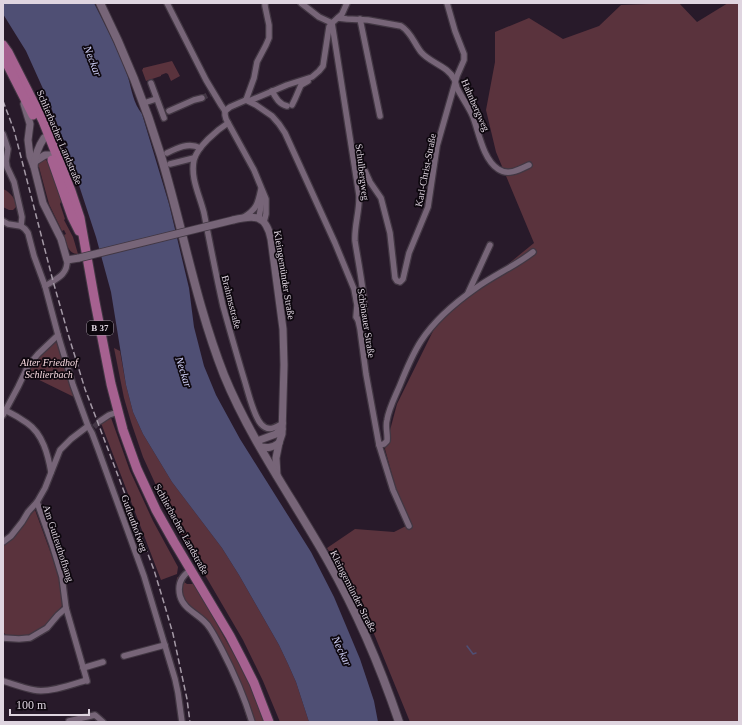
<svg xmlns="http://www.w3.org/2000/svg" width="742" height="725" font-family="'Times New Roman',serif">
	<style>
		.green { fill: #5a333d }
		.water { fill: #4f4f74 }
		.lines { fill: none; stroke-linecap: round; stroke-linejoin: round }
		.stream { stroke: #4f4f74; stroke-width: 1.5 }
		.minor-tunnel { stroke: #433645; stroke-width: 5.5; stroke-dasharray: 5.5 3; stroke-linecap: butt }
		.minor-casing { stroke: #423743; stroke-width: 8 }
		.tertiary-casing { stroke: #423743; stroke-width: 9 }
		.secondary-casing { stroke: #423743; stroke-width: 10 }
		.primary-casing { stroke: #423743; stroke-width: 11 }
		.minor { stroke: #776578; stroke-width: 5.5 }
		.tertiary { stroke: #776578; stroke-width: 7 }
		.secondary { stroke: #776578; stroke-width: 8 }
		.primary { stroke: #a66190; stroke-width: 9 }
		.rail { stroke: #a499a6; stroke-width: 1.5; stroke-dasharray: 6 3; stroke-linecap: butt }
		.tertiary-bridge-casing { stroke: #423743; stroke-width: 9; stroke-linecap: butt }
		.tertiary-bridge { stroke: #776578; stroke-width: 7 }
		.labels { text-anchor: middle; stroke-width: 3.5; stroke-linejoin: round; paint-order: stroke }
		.shield { fill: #0d070e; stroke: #a097a1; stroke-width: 1 }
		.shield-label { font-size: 9px; font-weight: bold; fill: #dfd5e0 }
		.street-label { font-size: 10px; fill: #dfd5e0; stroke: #0d070e }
		.park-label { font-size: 10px; font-style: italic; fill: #f8d9e0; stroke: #0d070e }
		.water-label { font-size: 11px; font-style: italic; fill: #d4d5fd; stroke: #0d070e }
	</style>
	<rect width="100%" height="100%" fill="#281a2a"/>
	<g class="green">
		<path d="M679 3 697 22 728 3H739V722H410L361 602 327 548 355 529 394 532 406 526 385 449 397 404 436 325 470 295 534 243 496 152 486 110 495 62V32L529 18 563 39 599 26 621 5Z"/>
		<path d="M172 61 180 76 171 81 168 74 166 73 161 75V76L146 81 142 70 143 69V68Z"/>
		<path d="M44 159 46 160 49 164 62 202H61L60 204 65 219 64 220 73 237 78 254C67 254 67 242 64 235L66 234 64 230 62 231 49 204 39 167H38V163Z"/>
		<path d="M3 189C10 192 17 200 16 207L13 210H9L3 207Z"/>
		<path d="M56 342 57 343 74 397 27 374C32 361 45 351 56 342Z"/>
		<path d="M114 348 120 351 126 385 133 412 143 434 172 482 222 548 239 575 279 645 288 664 296 682 309 722H280L263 681 243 640 174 522 154 481 143 457 131 422 124 398Z"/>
		<path d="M110 415 130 471 153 521 178 567 177 574 161 580 101 423Z"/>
		<path d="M35 510 61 581 62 606 46 626 29 635 18 637 7 636 3 632V546Z"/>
		<path d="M177 577 187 584H195L224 637 236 658 250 686 264 722H248L233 675 212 634 202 622 183 608 178 599 176 593Z"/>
	</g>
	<path class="water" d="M3 3H94C106 27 119 51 128 77 132 91 133 102 142 114L169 204 189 288 194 327 204 366 216 395 240 439 311 552 334 597 360 659 374 701 378 722H309L296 682 288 664 279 645 239 575 222 548 172 482 143 434 133 412 126 385 111 292 96 237 71 161 49 102 26 51 3 14Z"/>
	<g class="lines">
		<path class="stream" d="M467 646 473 654 476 653"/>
		<g class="minor-tunnel">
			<path d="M202 98 210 94"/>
			<path d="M94 427 100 421"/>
		</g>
		<g class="minor-casing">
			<g id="minor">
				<path d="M167 3 206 80 221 105 225 111V115L226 119 254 170 266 199V214L264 222"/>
				<path d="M301 3 319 17 332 23"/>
				<path d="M338 18 347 19 368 20 401 26C411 32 414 43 421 52 430 63 448 66 454 79 456 82 456 85 457 88 462 98 469 107 473 117 479 133 483 159 498 169 508 176 519 170 529 165"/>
				<path d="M360 19 380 116"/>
				<path d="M332 23 359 195C360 210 354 226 355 241 357 256 368 308 363 318L358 320"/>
				<path d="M151 83 164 118"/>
				<path d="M272 91C276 98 279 104 287 106"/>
				<path d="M246 100 254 78 257 62 266 45 269 38V25L265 6V3"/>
				<path d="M249 101 287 85 312 77 319 71 323 66 329 27 332 23 342 14 347 3"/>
				<path d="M144 103 156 99"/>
				<path d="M292 105 295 99 301 85 308 81"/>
				<path d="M169 111 194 100 202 98"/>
				<path d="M225 111 230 107 246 100 256 105 272 116 279 124 285 133 335 243 354 289 357 305 356 317 358 320 360 329 366 374 379 445 393 490 409 526"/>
				<path d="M228 123C217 130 197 147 194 160 190 178 200 196 204 213 210 244 216 275 223 306 230 331 237 356 245 382 248 392 254 417 261 424 268 432 275 428 283 423"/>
				<path d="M3 134 8 149 6 161 7 167 14 182 22 217 21 226"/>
				<path d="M167 153C177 148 189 142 200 148"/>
				<path d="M170 164 194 158"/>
				<path d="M355 168H360L365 171 370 182 381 198 390 233 395 278 397 281 400 282 403 279 409 253 428 207 437 146 457 76 464 60V54L455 31 447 3"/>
				<path d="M244 217C257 209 258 203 261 189"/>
				<path d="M259 218 262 199"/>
				<path d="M3 221 8 224 21 226 25 229 28 233 34 256 45 286 58 335 73 385 88 426 92 433 98 449 144 576 175 679 178 693 182 722"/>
				<path d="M45 286C56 279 68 275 67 260"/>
				<path d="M468 293 490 245"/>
				<path d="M5 410C13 414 20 418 27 423 43 434 48 455 51 472"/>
				<path d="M3 415 18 387 28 366 38 354 58 335"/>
				<path d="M100 421 109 415 118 412"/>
				<path d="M379 445 384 444 387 441C388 434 385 427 387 420 389 408 395 397 400 385 406 370 412 355 421 341 434 321 456 302 476 288 494 275 515 266 533 252"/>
				<path d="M3 542 11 536 22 522 28 512 37 502 45 488 60 450 71 439 88 426"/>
				<path d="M191 570C181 576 177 584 180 596 184 611 202 615 209 627 214 634 217 641 221 648 234 673 244 696 252 722"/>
				<path d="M66 608 87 681"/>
				<path d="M3 638 19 639 30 638 47 628 58 615 66 608 62 577 52 544 37 502"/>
				<path d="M124 656 165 645"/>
				<path d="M83 668 103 662"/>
				<path d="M3 681C13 684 24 688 34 690 48 693 71 685 84 681L86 679"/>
				<path d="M69 721 95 715 103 722"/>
			</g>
		</g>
		<g class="tertiary-casing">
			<g id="tertiary">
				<path d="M24 104 30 124 28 140 30 156 34 167 43 203 61 239 67 260 79 258"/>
				<path d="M34 162 45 155H51"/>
				<path d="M34 166C35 156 38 147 44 138"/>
				<path d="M233 220C254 215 266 214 271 239L283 329 284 365 282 434 279 443 276 458 277 476"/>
				<path d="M257 441 276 434 282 429"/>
				<path d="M260 447C268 448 272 448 279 443"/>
			</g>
		</g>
		<g class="secondary-casing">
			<path id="secondary" d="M100 3C125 53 145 103 161 156 183 229 196 304 224 375 251 441 293 499 328 561 357 612 380 666 399 722"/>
		</g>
		<g class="primary-casing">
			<g id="primary">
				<path d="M3 45 8 52 43 121 71 191 80 218 95 302 111 384 123 430 137 469 156 510 174 542 230 636 243 661 254 683 269 722"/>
				<path d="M3 56 33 115"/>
				<path d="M52 160 72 217 79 231"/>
			</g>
		</g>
		<use href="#minor" class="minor"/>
		<use href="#tertiary" class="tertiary"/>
		<use href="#secondary" class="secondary"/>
		<use href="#primary" class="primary"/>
		<path class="rail" d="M3 101 14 130 53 281 69 337 85 389 154 570 164 603 173 634 179 662 187 699 190 722"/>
		<g class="tertiary-bridge-casing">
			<path id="tertiary-bridge" d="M79 258 233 220"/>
		</g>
		<use href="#tertiary-bridge" class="tertiary-bridge"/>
	</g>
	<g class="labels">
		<rect class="shield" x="87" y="321" width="26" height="14" rx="3"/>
		<g class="shield-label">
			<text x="100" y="331">B 37</text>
		</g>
		<g class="street-label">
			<text transform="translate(476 105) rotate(66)" y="4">Hahnbergweg</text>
			<text transform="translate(60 137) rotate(67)" y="4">Schlierbacher Landstraße</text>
			<text transform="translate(425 170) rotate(-79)" y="4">Karl-Christ-Straße</text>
			<text transform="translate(363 172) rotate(83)" y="4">Schulbergweg</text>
			<text transform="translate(285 275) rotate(81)" y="4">Kleingemünder Straße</text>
			<text transform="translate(232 302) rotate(76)" y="4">Brahmsstraße</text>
			<text transform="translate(367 323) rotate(81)" y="4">Schönauer Straße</text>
			<text transform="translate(135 523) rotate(70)" y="4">Gutleuthofweg</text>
			<text transform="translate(182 529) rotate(61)" y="4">Schlierbacher Landstraße</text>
			<text transform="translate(59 543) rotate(72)" y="4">Am Gutleuthofhang</text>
			<text transform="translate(354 591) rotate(63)" y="4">Kleingemünder Straße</text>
		</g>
		<g class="park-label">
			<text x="49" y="366">Alter Friedhof<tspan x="49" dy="12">Schlierbach</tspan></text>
		</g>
		<g class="water-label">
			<text transform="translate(93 61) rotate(69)" y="4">Neckar</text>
			<text transform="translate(184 372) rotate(72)" y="4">Neckar</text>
			<text transform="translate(342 651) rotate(65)" y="4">Neckar</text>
		</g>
	</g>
	<rect width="742" height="725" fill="none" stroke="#dfd5e0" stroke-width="8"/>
	<path d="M10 709v6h79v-6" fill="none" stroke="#dfd5e0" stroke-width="2"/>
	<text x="16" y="709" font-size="12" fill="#dfd5e0" stroke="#0d070e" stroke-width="3" paint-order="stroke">100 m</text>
</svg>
